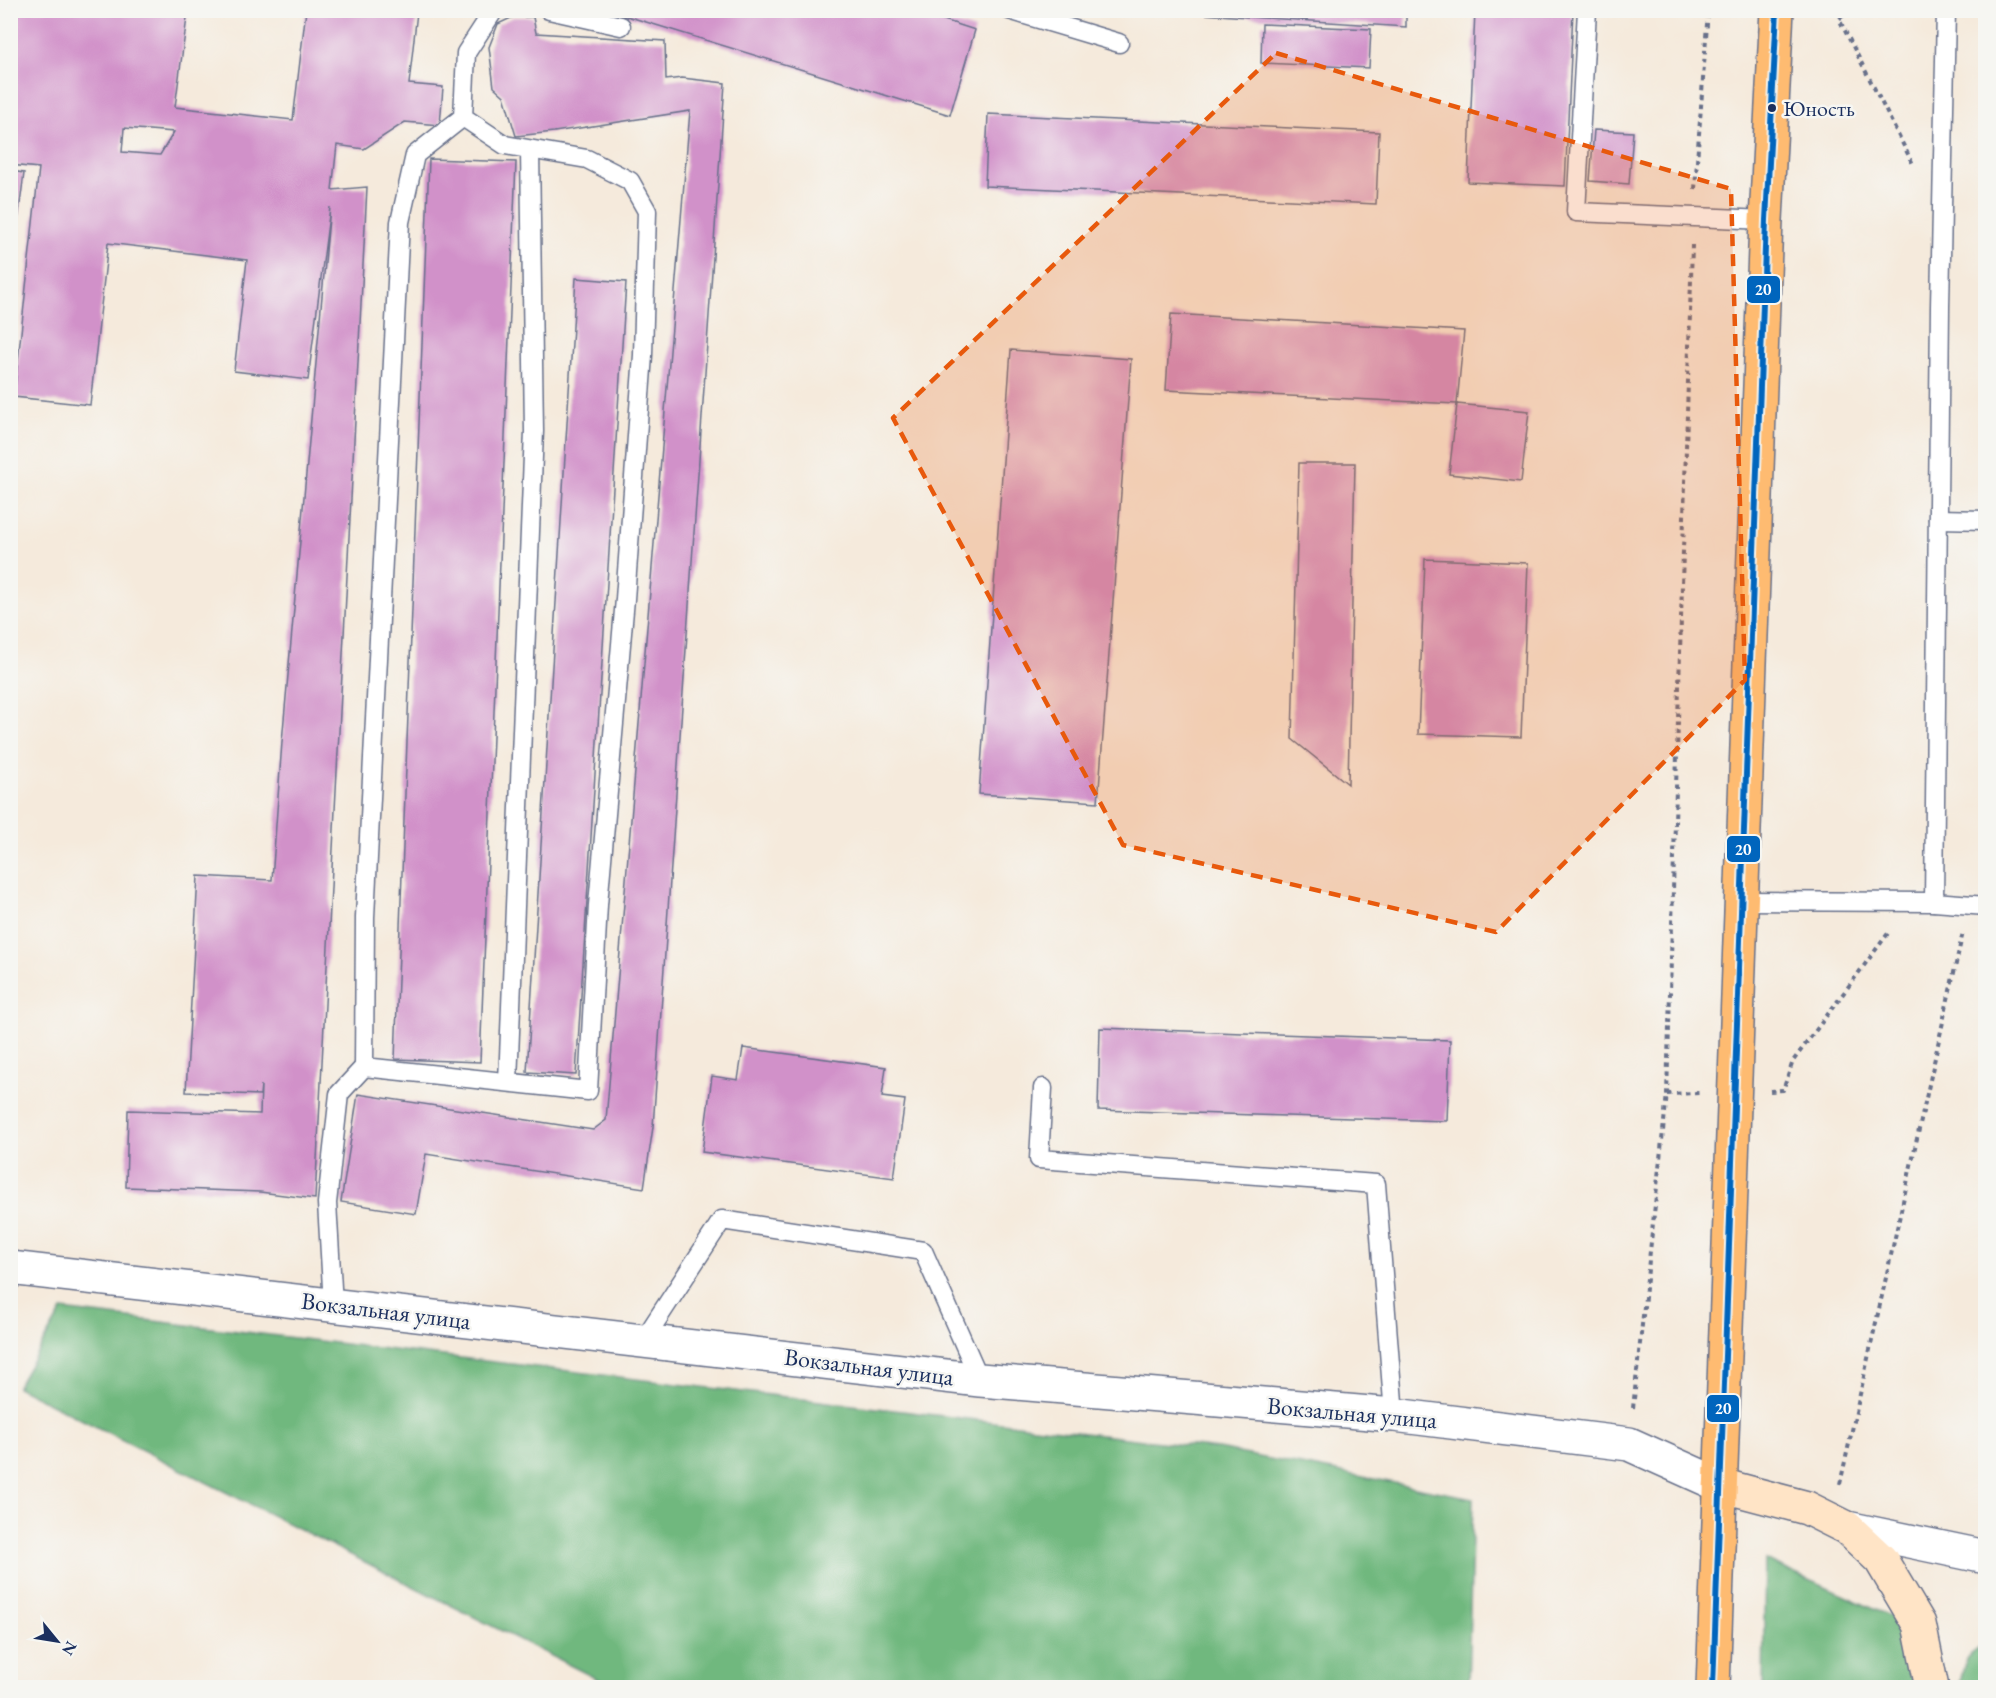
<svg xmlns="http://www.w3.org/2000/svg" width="1996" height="1698" font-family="'EB Garamond',serif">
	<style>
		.forest { fill: #70b87e; stroke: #46746e; stroke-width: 1.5 }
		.building { fill: #d191c9; fill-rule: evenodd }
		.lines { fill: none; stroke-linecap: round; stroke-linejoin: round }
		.lane-casing { stroke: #67708a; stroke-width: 21 }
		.street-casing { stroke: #67708a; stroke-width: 36 }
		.secondary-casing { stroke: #67708a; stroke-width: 36 }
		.primary-casing { stroke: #67708a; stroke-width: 36 }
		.path { stroke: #67708a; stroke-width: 4; stroke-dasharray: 4.5 4.5; stroke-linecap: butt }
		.lane { stroke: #fff; stroke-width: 18 }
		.street { stroke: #fff; stroke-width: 33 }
		.secondary { stroke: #ffe4c6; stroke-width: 33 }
		.primary { stroke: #febb71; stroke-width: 33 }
		.bus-1-casing { stroke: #f6f6f2; stroke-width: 10 }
		.bus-1 { stroke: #0065bd; stroke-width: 6 }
		.marked { fill: #e8590c; fill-opacity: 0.2; stroke: #e8590c; stroke-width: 4.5; stroke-dasharray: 12 8; stroke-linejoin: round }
		.bus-dot { fill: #1b2f5e; stroke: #f6f6f2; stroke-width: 2 }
		.labels { text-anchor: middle; stroke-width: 5; stroke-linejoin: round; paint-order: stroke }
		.bus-label { font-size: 22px; fill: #1b2f5e; stroke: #f6f6f2; text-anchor: start }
		.street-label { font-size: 24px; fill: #1b2f5e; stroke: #f6f6f2 }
		.line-badge { stroke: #f6f6f2; stroke-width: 2 }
		.badge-label { font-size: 16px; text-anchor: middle; font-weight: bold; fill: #fff }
	</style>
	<rect width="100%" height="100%" fill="#f6f6f2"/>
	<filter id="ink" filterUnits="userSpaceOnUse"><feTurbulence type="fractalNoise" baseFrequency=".0167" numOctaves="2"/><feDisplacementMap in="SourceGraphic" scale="12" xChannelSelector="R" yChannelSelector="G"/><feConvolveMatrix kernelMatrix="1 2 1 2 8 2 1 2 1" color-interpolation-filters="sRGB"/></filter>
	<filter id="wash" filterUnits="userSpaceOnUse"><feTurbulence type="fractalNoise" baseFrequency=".008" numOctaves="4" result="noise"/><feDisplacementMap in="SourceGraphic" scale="24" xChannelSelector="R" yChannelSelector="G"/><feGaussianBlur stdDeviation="1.35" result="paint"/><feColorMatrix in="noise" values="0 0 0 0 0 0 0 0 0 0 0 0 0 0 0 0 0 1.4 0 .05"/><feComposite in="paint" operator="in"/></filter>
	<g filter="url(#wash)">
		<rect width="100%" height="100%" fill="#f5eadc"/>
		<g class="forest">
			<path d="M62 1310 1218 1449 1473 1498 1468 1687H613L17 1387Z"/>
			<path d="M1765 1560 1912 1626 1913 1687 1763 1688Z"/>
			<path d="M1985 1644V1687H1959L1966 1658Z"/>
		</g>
		<g id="blocks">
			<g class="building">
				<path d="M10 10H188L175 107 293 120 306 10H403L417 12 409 84 443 87 440 125 405 122 364 149 337 145 332 190 367 187 315 1199 260 1192 126 1187 128 1110 260 1114 261 1085 260 1095 186 1092 198 876 272 880 282 742 330 207 308 380 234 371 247 260 108 243 90 405 14 397 39 168 10 165ZM124 128 174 132 160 155 122 152Z"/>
				<path d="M607 10H913L975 30 950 115Z"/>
				<path d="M1187 10H1406V27L1187 13Z"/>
				<path d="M1475 10H1573L1565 186 1468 182Z"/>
				<path d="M513 17H533L536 33 665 41 666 80 682 78 725 83 653 1127 644 1188 426 1154 416 1214 341 1202 358 1094 593 1130 606 1120 690 111 554 132 516 136 504 96 494 87 489 47 498 24Z"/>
				<path d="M1262 24 1371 29 1369 68 1261 63Z"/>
				<path d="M988 114 1379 132 1376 204 985 186Z"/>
				<path d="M1594 130 1633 132 1629 184 1590 181Z"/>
				<path d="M429 159 516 162 480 1062 395 1059Z"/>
				<path d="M10 171 24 173 14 251 10 250Z"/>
				<path d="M576 278 626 282 576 1075 527 1072Z"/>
				<path d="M1171 314 1464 331 1457 404 1166 390Z"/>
				<path d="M1011 350 1131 359 1098 802 979 794Z"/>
				<path d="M1457 404 1529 411 1521 482 1449 474Z"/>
				<path d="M1299 463H1355L1348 784 1292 739Z"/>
				<path d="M1425 559 1528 563 1521 737 1418 734Z"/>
				<path d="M1100 1028 1450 1040 1447 1121 1098 1110Z"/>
				<path d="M743 1048 886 1067 882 1097 905 1100 894 1178 702 1152 712 1076 738 1080Z"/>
			</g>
		</g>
	</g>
	<g filter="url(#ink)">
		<use href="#blocks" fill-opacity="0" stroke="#67708a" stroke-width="1.5"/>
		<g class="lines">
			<g class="lane-casing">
				<g id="lane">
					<path d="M549 10 621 26"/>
					<path d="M1009 10 1119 43"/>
					<path d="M1587 10 1576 212 1766 220"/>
					<path d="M463 117 505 145 587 159 630 181 647 211 643 355 625 599 598 905 588 1091 364 1067 365 917 400 222 415 155 463 117 466 53 494 10"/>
					<path d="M1938 519 1986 520"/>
					<path d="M1742 901 1934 902 1986 906"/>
					<path d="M1934 902 1940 307 1946 10"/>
					<path d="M508 1082 534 431 530 150"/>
					<path d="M1043 1088 1039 1159 1376 1184 1394 1415"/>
					<path d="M333 1305 327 1203 339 1094 364 1067"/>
					<path d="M643 1341 722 1220 923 1251 980 1380"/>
				</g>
			</g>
			<g class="street-casing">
				<g id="street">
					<path d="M10 1268 980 1380 1394 1415 1629 1444 1720 1485"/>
					<path d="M1847 1528 1986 1557"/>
				</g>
			</g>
			<g class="secondary-casing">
				<path id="secondary" d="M1720 1485 1807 1508 1847 1528 1881 1560 1919 1624 1932 1688"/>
			</g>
			<g class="primary-casing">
				<path id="primary" d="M1713 1688 1766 220 1777 10"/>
			</g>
			<g class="path">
				<path d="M1850 10 1839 19 1913 164"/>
				<path d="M1695 189 1708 10"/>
				<path d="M1770 1091 1783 1090 1793 1061 1889 932"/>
				<path d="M1667 1094 1699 1093"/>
				<path d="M1633 1408 1667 1094 1692 245"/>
				<path d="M1840 1484 1963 932"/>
			</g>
			<use href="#lane" class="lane"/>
			<use href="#street" class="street"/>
			<use href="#secondary" class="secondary"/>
			<use href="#primary" class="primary"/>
			<g class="bus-1-casing">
				<path id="bus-1" d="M1713 1688 1766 220 1777 10"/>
			</g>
			<use href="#bus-1" class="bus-1"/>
		</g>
	</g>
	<path class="marked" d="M1276 53 1731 189 1745 680 1496 932 1123 845 893 418Z"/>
	<circle class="bus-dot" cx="1772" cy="108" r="5"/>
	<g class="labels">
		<g class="bus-label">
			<text x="1783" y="116">Юность</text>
		</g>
		<g class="street-label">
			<text transform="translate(386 1311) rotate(7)" y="8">Вокзальная улица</text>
			<text transform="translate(869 1367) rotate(7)" y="8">Вокзальная улица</text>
			<text transform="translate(1352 1413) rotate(5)" y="8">Вокзальная улица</text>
		</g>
	</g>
	<g class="line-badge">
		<rect x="1746" y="275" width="35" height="29" rx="6" fill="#0065bd"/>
		<rect x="1726" y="835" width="35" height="28" rx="6" fill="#0065bd"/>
		<rect x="1706" y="1394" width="34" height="29" rx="6" fill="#0065bd"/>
	</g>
	<g class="badge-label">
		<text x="1763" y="295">20</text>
		<text x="1743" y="855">20</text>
		<text x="1723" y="1414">20</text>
	</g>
	<rect width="1996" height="1698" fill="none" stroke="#f6f6f2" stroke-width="36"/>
	<g transform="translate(57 1641) rotate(120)" stroke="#f6f6f2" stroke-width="4.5" paint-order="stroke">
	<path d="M0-4.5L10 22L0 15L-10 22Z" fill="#1b2f5e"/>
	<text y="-9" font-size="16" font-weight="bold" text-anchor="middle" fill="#1b2f5e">N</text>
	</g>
</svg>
